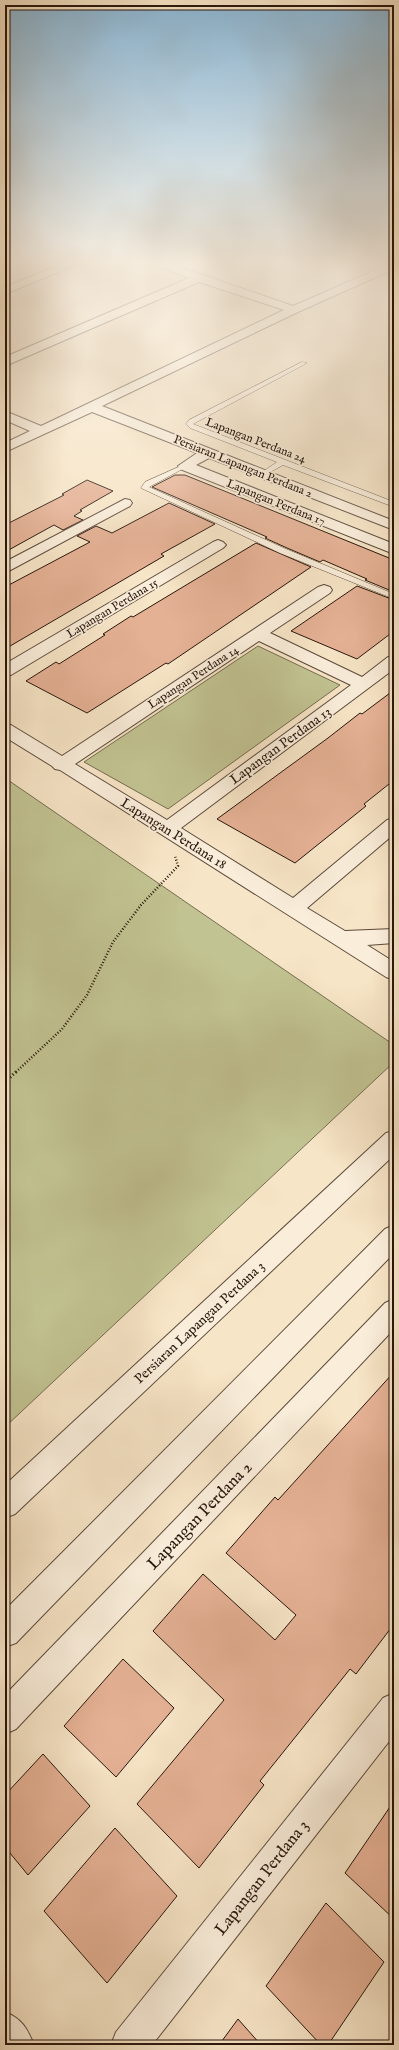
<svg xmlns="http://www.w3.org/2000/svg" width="399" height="2050" font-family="'IM FELL English',serif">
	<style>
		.green { fill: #c2c392; stroke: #756c4f }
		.building { fill: #e5b195; stroke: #28160c }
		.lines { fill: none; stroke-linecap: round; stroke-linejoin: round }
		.service-casing { stroke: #5c4a3b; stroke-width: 1 }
		.minor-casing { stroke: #5c4a3b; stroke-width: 2 }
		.tertiary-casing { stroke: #5c4a3b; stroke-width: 2 }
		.path-far1 { stroke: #28160c; stroke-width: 2.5; stroke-dasharray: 1 2; stroke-linecap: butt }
		.path { stroke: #28160c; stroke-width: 3; stroke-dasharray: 1 2.5; stroke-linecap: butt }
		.service { fill: #faeedb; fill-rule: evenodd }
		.minor { fill: #faeedb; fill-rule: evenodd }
		.tertiary { fill: #faeedb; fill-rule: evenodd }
		.labels { text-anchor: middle; stroke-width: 3.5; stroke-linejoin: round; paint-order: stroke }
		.far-street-label { font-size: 12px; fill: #28160c; stroke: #faeedb }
		.street-label { font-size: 14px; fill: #28160c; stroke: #faeedb }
		.near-street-label { font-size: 17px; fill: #28160c; stroke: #faeedb }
	</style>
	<rect width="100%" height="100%" fill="#f7e5c7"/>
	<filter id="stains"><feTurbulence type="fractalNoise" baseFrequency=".005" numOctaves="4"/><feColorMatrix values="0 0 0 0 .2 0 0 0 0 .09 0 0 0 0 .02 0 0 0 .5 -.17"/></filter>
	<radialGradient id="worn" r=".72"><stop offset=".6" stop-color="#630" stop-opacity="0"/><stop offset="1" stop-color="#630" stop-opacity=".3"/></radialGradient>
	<g class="green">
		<path d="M258 646 340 685 168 809 84 762Z"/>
		<path d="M5 778 394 1045V1062L5 1427Z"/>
	</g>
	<g class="building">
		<path d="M175 475H185L394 560V592L365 580 367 579 323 560 320 562 287 548 265 538 267 537 152 487Z"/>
		<path d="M87 480 113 491 80 510 82 511 74 516 83 520 63 530 54 525 5 552V525L64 495 62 494Z"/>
		<path d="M169 503 215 524 161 554 164 556 5 649V587L90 542 77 536 96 526 112 533Z"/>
		<path d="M256 543 311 567 168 664 166 663 87 713 26 681 56 662 59 664 105 635 103 634 131 616 133 617Z"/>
		<path d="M357 586 394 600V631L357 659 291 631Z"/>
		<path d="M394 690V780L364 804 366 806 295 863 217 819 328 738 360 713 362 714Z"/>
		<path d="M394 1372V1624L356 1674 350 1669 260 1781 264 1785 199 1868 137 1804 224 1700 153 1631 203 1574 275 1640 296 1615 226 1553 275 1497 278 1500Z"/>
		<path d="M123 1659 174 1708 116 1777 64 1726Z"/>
		<path d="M43 1754 90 1806 28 1875 5 1847V1795Z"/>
		<path d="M394 1801V1919L345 1873Z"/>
		<path d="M115 1828 177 1896 107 1983 44 1911Z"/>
		<path d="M326 1903 384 1962 328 2045H321L266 1986Z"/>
		<path d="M238 2019 261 2045H219Z"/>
	</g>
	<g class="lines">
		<g class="service-casing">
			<g id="service">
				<path d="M302 362 307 363 193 424 394 502V507L283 465 265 475H261V473L277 462 190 428 186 424 189 420Z"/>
				<path d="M183 465 188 466 149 487 286 549 394 594V599L280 553 141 488 145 482Z"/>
			</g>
		</g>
		<g class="minor-casing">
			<g id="minor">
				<path d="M72 260H88L5 294V287Z"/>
				<path d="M142 260H159L293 306 394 262V269L298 312 102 406 394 521V530L209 458 196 465 394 544V554L180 469 178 466 197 453 92 412 5 452V443L30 431 5 420V411L41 426 284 310 199 282 5 366V357L189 278Z"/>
				<path d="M125 499 130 500 132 503 130 506 5 573V562Z"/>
				<path d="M218 540 223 542 226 545 223 548 11 675 5 676V664L213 542Z"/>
				<path d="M324 585 330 587 332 590 330 593 270 633 362 677 388 657 394 656V669L181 828 293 898 387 820 394 818V834L307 908 345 931 394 929V943L367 945 394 962V980L386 977 60 770 55 769 52 766 5 737V724L11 725 62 756 318 587ZM259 641 351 685 167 820 75 764Z"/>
				<path d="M394 1225V1253L16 1643 5 1647V1610L385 1229Z"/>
				<path d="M394 1299V1329L16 1729 5 1734V1695L385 1303Z"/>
				<path d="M394 1693V1735L152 2045H111L116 2032 383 1698Z"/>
				<path d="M5 2012C22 2019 27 2028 34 2045H5Z"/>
			</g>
		</g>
		<g class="tertiary-casing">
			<path id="tertiary" d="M394 1131V1155L15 1514 5 1518V1485L386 1133Z"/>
		</g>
		<path class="path-far1" d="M16 1072 62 1029 87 995 113 942 141 905 178 866 175 856"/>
		<path class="path" d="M5 1082 17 1071"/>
		<use href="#service" class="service"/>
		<use href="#minor" class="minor"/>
		<use href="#tertiary" class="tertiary"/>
	</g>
	<linearGradient id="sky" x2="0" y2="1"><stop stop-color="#8bb8d7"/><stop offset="0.48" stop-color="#fbf3e6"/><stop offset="1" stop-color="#fbf3e6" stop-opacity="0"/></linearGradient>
	<rect width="399" height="547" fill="url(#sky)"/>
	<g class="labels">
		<g class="far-street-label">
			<text transform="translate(256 440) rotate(21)" y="4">Lapangan Perdana 24</text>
			<text transform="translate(243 466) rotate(22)" y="4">Persiaran Lapangan Perdana 2</text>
			<text transform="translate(276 502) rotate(22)" y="4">Lapangan Perdana 17</text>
			<text transform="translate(112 608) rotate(-31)" y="4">Lapangan Perdana 15</text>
			<text transform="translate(193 677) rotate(-33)" y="4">Lapangan Perdana 14</text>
		</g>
		<g class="street-label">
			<text transform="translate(280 745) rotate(-36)" y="5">Lapangan Perdana 13</text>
			<text transform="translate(174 833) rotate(32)" y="5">Lapangan Perdana 18</text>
			<text transform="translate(199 1322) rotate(-43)" y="5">Persiaran Lapangan Perdana 3</text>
		</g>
		<g class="near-street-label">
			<text transform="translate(199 1515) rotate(-46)" y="6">Lapangan Perdana 2</text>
			<text transform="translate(261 1877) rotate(-52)" y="6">Lapangan Perdana 3</text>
		</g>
	</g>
	<rect width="399" height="2050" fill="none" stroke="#f7e5c7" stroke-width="20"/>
	<rect x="6" y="6" width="387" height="2038" fill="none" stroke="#28160c" stroke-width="2"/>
	<rect x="10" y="10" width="379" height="2030" fill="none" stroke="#28160c"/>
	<rect width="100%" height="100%" filter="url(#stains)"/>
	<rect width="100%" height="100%" fill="url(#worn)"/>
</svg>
